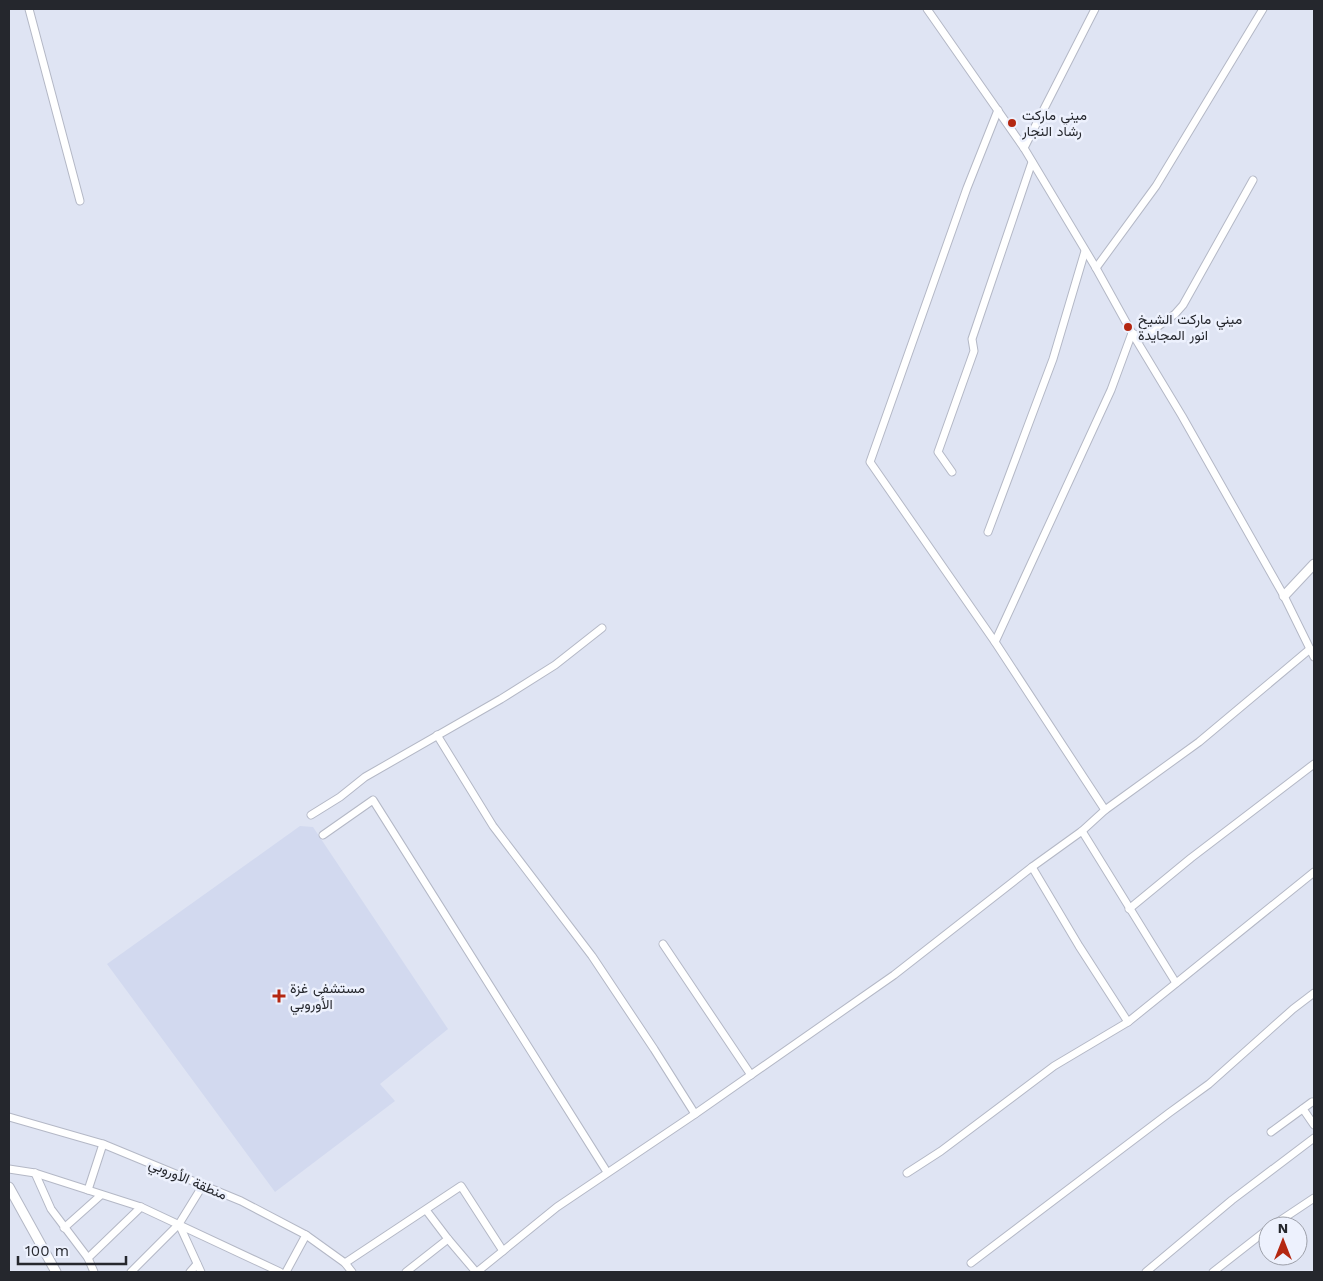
<svg xmlns="http://www.w3.org/2000/svg" width="1323" height="1281" font-family="'Work Sans',Vazirmatn,sans-serif">
	<style>
		.built { fill: #d2d9ef }
		.lines { fill: none; stroke-linecap: round; stroke-linejoin: round }
		.minor-casing { stroke: #b4b8c6; stroke-width: 9 }
		.tertiary-casing { stroke: #b4b8c6; stroke-width: 11 }
		.minor { stroke: #fff; stroke-width: 7 }
		.tertiary { stroke: #fff; stroke-width: 9 }
		.poi-dot { fill: #b42711; stroke: #edf1fd; stroke-width: 2 }
		.labels { text-anchor: middle; stroke-width: 5; stroke-linejoin: round; paint-order: stroke }
		.poi-label { font-size: 14px; fill: #25272d; stroke: #edf1fd; text-anchor: start }
		.street-label { font-size: 14px; fill: #25272d; stroke: #edf1fd }
	</style>
	<rect width="100%" height="100%" fill="#dfe4f3"/>
	<path class="built" d="M300 826 313 827 448 1029 380 1084 395 1101 275 1192 107 964Z"/>
	<g class="lines">
		<g class="minor-casing">
			<g id="minor">
				<path d="M29 9 80 201"/>
				<path d="M927 9 1024 148 1096 268 1132 333 1182 416 1284 596 1314 657"/>
				<path d="M998 110 967 188 870 462 995 642 1105 810"/>
				<path d="M1024 148 1095 9"/>
				<path d="M1096 268 1156 186 1263 9"/>
				<path d="M952 472 938 452 974 351 972 339 1032 162"/>
				<path d="M988 532 1053 359 1085 251"/>
				<path d="M995 642 1111 390 1132 333 1142 338 1175 314 1183 305 1253 180"/>
				<path d="M437 735 493 826 592 956 654 1049 695 1114"/>
				<path d="M311 815 340 797 365 777 501 699 555 665 602 628"/>
				<path d="M1082 831 1176 983"/>
				<path d="M323 835 373 800 607 1172"/>
				<path d="M1032 867 1079 946 1128 1022"/>
				<path d="M1129 909 1191 858 1314 764"/>
				<path d="M663 944 751 1075"/>
				<path d="M1303 1109 1314 1125"/>
				<path d="M9 1117 103 1144 241 1201 306 1235 345 1263 352 1272"/>
				<path d="M1271 1132 1312 1102"/>
				<path d="M9 1169 35 1173 141 1207 280 1272"/>
				<path d="M35 1173 51 1209 88 1258 94 1272"/>
				<path d="M907 1173 941 1151 1054 1066 1128 1022 1314 872"/>
				<path d="M88 1190 103 1144"/>
				<path d="M426 1210 448 1239 476 1272"/>
				<path d="M1272 1226 1314 1198"/>
				<path d="M64 1228 101 1195"/>
				<path d="M88 1258 141 1207"/>
				<path d="M345 1263 461 1186 503 1251"/>
				<path d="M971 1263 1169 1113 1209 1084 1293 1009 1314 993"/>
				<path d="M131 1272 179 1224"/>
				<path d="M190 1272 197 1264"/>
				<path d="M201 1272 179 1224 203 1185"/>
				<path d="M286 1272 306 1235"/>
				<path d="M406 1272 448 1239"/>
				<path d="M477 1272 557 1207 695 1114 894 975 1032 867 1082 831 1105 810 1199 742 1310 649"/>
				<path d="M1146 1272 1232 1200 1314 1138"/>
				<path d="M1213 1272 1268 1229"/>
			</g>
		</g>
		<g class="tertiary-casing">
			<g id="tertiary">
				<path d="M1284 596 1314 564"/>
				<path d="M9 1187 56 1272"/>
			</g>
		</g>
		<use href="#minor" class="minor"/>
		<use href="#tertiary" class="tertiary"/>
	</g>
	<g class="poi-dot">
		<circle cx="1012" cy="123" r="5"/>
		<circle cx="1128" cy="327" r="5"/>
		<path d="M276.5 988.5h5v5h5v5h-5v5h-5v-5h-5v-5h5z"/>
	</g>
	<g class="labels">
		<g class="poi-label">
			<text x="1022" y="120">ميني ماركت<tspan x="1022" dy="16">رشاد النجار</tspan></text>
			<text x="1138" y="324">ميني ماركت الشيخ<tspan x="1138" dy="16">انور المجايدة</tspan></text>
			<text x="290" y="993">مستشفى غزة<tspan x="290" dy="16">الأوروبي</tspan></text>
		</g>
		<g class="street-label">
			<text transform="translate(188 1179) rotate(23)" y="5">منطقة الأوروبي</text>
		</g>
	</g>
	<rect width="1323" height="1281" fill="none" stroke="#25272d" stroke-width="20"/>
	<g transform="translate(1283 1241)"><circle r="24" fill="#edf1fd" stroke="#9da0aa"/>
	<path d="M0-4L9 19L0 12L-9 19Z" fill="#b42711"/>
	<text y="-8" font-size="14" font-weight="bold" text-anchor="middle" fill="#25272d">N</text>
	</g>
	<path d="M18 1256v8h108v-8" fill="none" stroke="#25272d" stroke-width="2.5"/>
	<text x="25" y="1256" font-size="15" fill="#25272d" stroke="#edf1fd" stroke-width="4" paint-order="stroke">100 m</text>
</svg>
